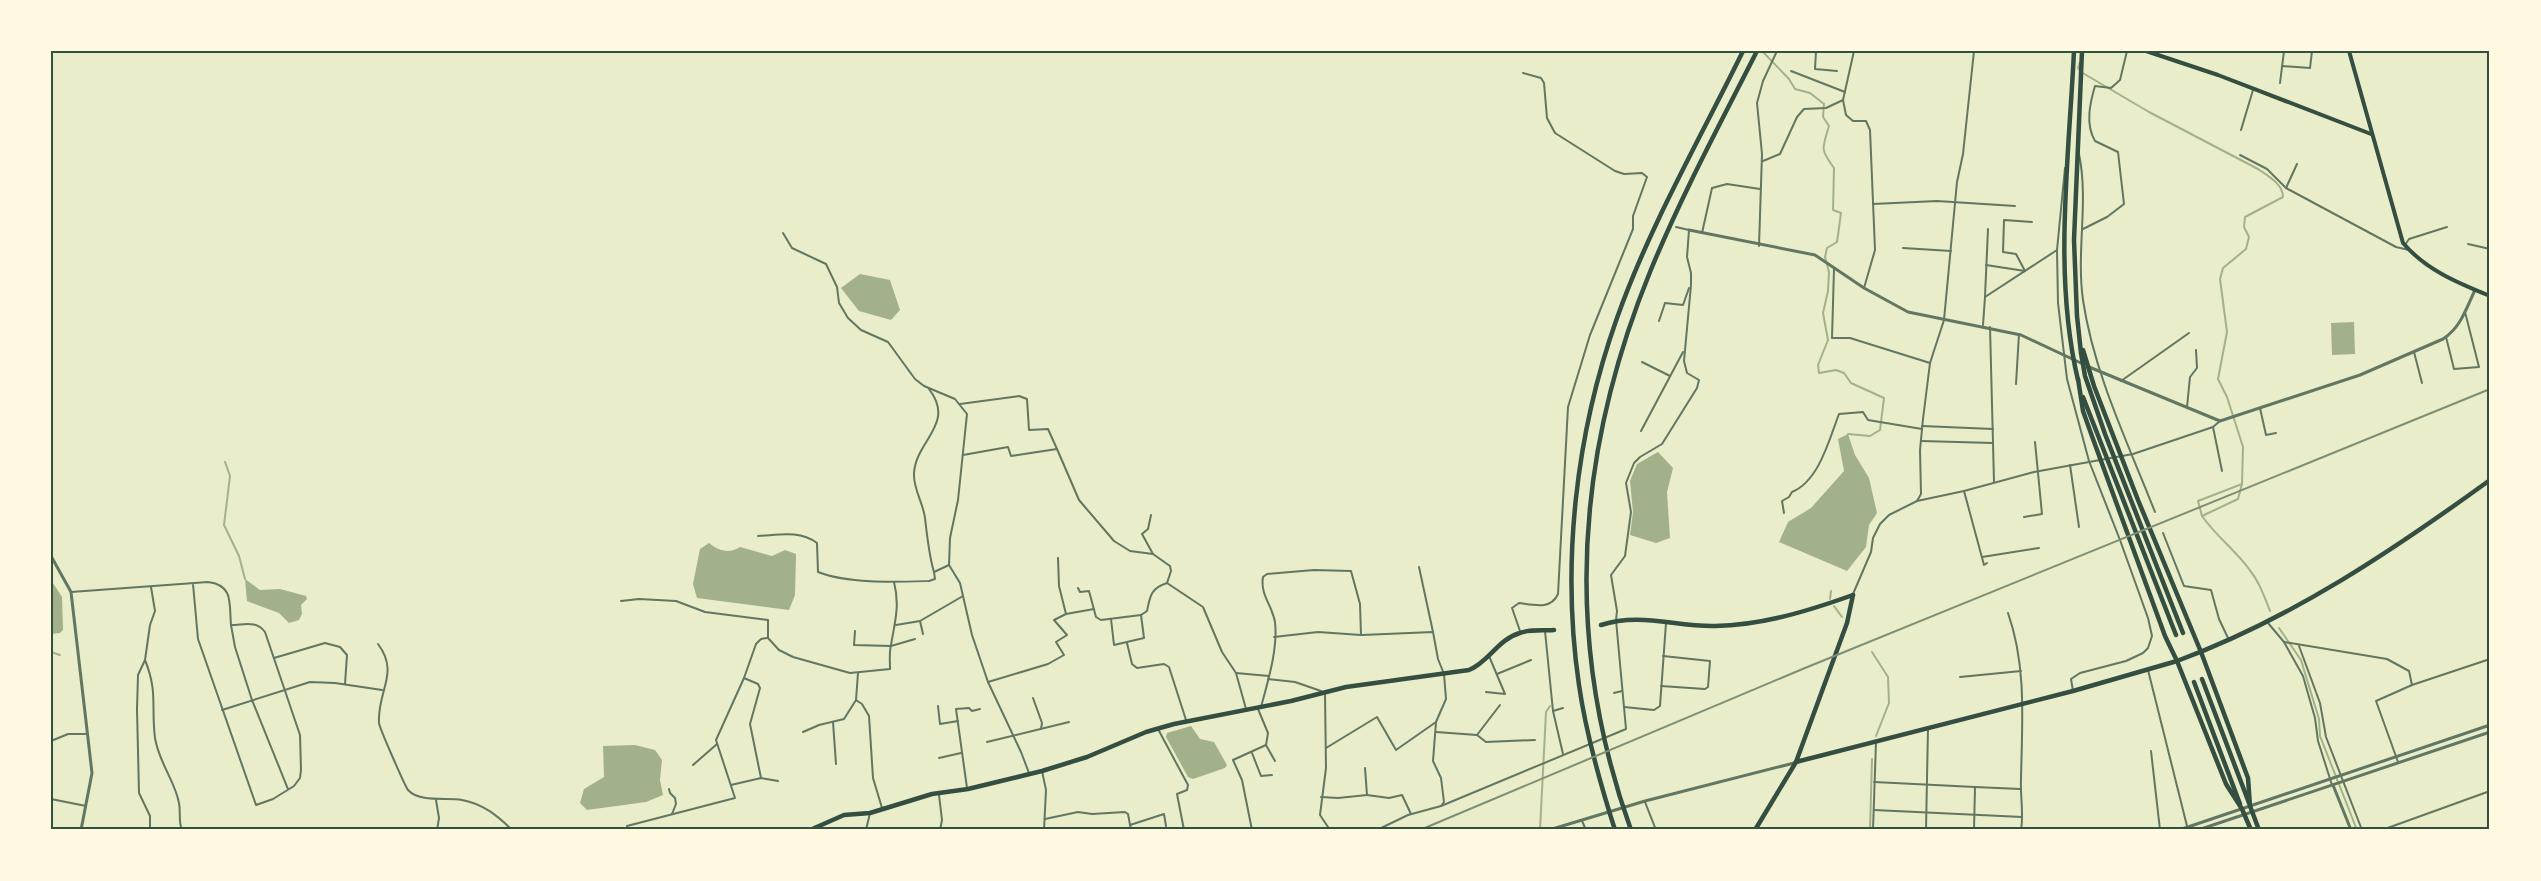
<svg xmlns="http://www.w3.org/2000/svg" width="2541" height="881" font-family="'DejaVu Sans',sans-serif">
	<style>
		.water { fill: #a3b18a }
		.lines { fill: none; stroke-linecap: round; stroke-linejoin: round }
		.stream { stroke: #a3b18a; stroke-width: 2 }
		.minor { stroke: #617663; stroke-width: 2 }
		.tertiary { stroke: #617663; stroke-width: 3 }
		.secondary { stroke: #344e41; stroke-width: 4 }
		.primary { stroke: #344e41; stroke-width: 4.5 }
		.trunk { stroke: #344e41; stroke-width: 4.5 }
		.motorway { stroke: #344e41; stroke-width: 4.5 }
		.rail { stroke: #7c8e77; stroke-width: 2 }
		.neatline { fill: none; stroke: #344e41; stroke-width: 2 }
	</style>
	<rect width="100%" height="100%" fill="#e9edc9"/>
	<g class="water">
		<path d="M860 274 890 280 900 310 891 320 859 311 841 288Z"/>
		<path d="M2354 322 2355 354 2332 355 2331 323Z"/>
		<path d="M1848 434 1855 455 1869 478 1877 513 1869 525 1866 547 1847 571 1779 542 1788 522 1811 508 1844 471 1838 439Z"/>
		<path d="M1658 452 1673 468 1667 492 1670 538 1656 543 1630 535 1633 512 1630 481 1637 464Z"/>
		<path d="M709 543C719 551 729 554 740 547L772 556 785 550 796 554 795 595 789 610 697 598 693 584 700 549Z"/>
		<path d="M245 579 260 590 280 589 306 596 307 599 301 605 302 614 299 620 289 623 279 613 247 601Z"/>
		<path d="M51 580 62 597 63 630 60 633 51 634Z"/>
		<path d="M1191 726 1200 739 1214 742 1227 765 1225 768 1193 779 1188 777 1166 737 1167 733Z"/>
		<path d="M635 745 655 750 662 760 660 780 663 795 646 802 587 810 580 803 584 789 604 777 603 746Z"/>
	</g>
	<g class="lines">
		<g class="stream">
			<path d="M1762 51 1789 79 1795 89 1810 93 1824 104 1823 117 1829 126C1822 149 1820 149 1834 168L1833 210 1841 213 1837 242 1827 248 1825 257 1829 272 1828 291 1823 313 1828 340 1818 365 1819 373 1836 370 1844 373 1851 383 1884 398 1880 430 1870 436 1848 434"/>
			<path d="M2080 62 2078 68 2081 72 2149 112 2258 169C2268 176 2283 184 2283 197L2245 217 2244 227 2249 237 2246 249 2223 268 2220 279 2227 332 2218 379 2227 397 2243 447 2242 484 2238 499 2202 516C2216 536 2235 550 2249 569 2259 581 2264 596 2270 611"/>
			<path d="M225 462 230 476 224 525 239 556 245 579"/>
			<path d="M2202 516 2198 501 2242 484"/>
			<path d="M1830 599 1831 591"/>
			<path d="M1834 606 1842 617"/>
			<path d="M2279 628 2301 660 2319 719 2320 736 2357 830"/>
			<path d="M51 652 60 655"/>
			<path d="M1872 652 1888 677 1889 703 1876 736"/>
			<path d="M1540 830 1546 712 1550 706"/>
			<path d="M1870 830 1872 759"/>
		</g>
		<g class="minor">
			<path d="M1816 51 1815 69 1837 71"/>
			<path d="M1854 51 1843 100 1846 115 1853 121H1866L1870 130 1875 250 1864 288"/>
			<path d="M2282 66 2310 68 2312 51"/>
			<path d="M1791 71 1845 92"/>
			<path d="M2280 83 2284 51"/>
			<path d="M2241 130 2253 90"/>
			<path d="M2079 154C2089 202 2076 251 2083 300 2094 374 2128 443 2155 512"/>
			<path d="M2240 155 2267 169 2286 188"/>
			<path d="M1763 161 1780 154 1797 117 1804 109 1826 108 1843 100"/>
			<path d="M2297 164 2286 188 2396 247 2409 250"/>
			<path d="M2065 168 2057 250 2058 303 2067 379 2089 461 2120 540 2148 618 2152 636 2148 648 2143 653 2126 661 2080 673 2071 679 2073 691"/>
			<path d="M1873 204 1937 201 2015 206"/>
			<path d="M2083 229 2107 217 2124 204 2118 152 2095 141C2085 124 2090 103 2095 86L2111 88 2120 80 2127 51"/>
			<path d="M783 233 792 248 826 264 837 287 839 303 848 318 861 330 888 342 915 379 924 386 955 399 967 414 958 500 950 538 949 565 960 583 972 635 988 682 1021 752 1029 773"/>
			<path d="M1702 233 1712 188 1727 184 1760 189"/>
			<path d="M2468 244 2490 249"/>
			<path d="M2405 245 2409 239 2447 227"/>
			<path d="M1759 246 1762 154 1757 103 1763 81 1777 51"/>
			<path d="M1903 248 1951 251"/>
			<path d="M1986 265 2025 271"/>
			<path d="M1834 269 1832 338H1850L1930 363"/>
			<path d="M2025 271 2016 254 2003 252 2004 220 2032 222"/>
			<path d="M1985 297 1988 229"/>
			<path d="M1659 321 1665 303 1683 305 1689 288"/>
			<path d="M1983 325 1985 297 2057 250"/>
			<path d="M1990 327 1994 482"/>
			<path d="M2446 337 2454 369 2479 367 2465 312"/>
			<path d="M2414 352 2422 383"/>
			<path d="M1642 362 1670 376"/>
			<path d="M2121 381 2189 333"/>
			<path d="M2016 384 2019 334"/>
			<path d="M929 389C956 424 916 440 914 473 913 489 923 502 925 518 927 535 929 556 934 572"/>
			<path d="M960 404 1019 396 1027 399 1029 430 1048 429 1057 449 1011 456 1008 447 963 455"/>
			<path d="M2187 407 2190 377 2197 368 2196 350"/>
			<path d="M2260 408 2266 435 2276 433"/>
			<path d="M1922 426 1993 429"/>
			<path d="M2213 427 2222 471"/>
			<path d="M1641 431 1683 352"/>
			<path d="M1921 441 1993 443"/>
			<path d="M1057 449 1079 500 1114 541 1130 551 1153 554 1170 566 1171 571 1167 583C1151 588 1150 596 1147 611L1141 615 1101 620 1096 617 1089 591 1080 592 1078 588"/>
			<path d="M2070 465 2079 527"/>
			<path d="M1964 491 1984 565 1987 563"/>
			<path d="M1917 501 1964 491 2034 472 2133 454 2213 427 2220 421"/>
			<path d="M1784 513 1782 501 1789 497 1792 492C1819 481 1829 440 1839 414L1863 412 1868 420 1922 429"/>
			<path d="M1151 515 1148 529 1142 534 1153 554"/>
			<path d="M2024 517 2042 514 2035 442"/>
			<path d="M2163 533 2184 586 2211 590 2219 619 2228 638"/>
			<path d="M758 536C779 535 799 530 817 543L818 572C849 584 896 582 929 581L935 579 934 572 949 565"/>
			<path d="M1982 557 2039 548"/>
			<path d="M1058 558 1059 586 1066 614 1094 609"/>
			<path d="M1419 567 1433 632"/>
			<path d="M1167 583 1203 607 1222 652 1236 673 1246 709"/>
			<path d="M71 592 208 582C234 585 229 604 231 625 244 625 256 620 265 632L300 735 301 770 300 778 294 786 273 799 256 805 198 639 193 584"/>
			<path d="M1853 594 1871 552 1873 538 1880 524 1889 515 1917 501 1921 494 1920 450 1923 419 1930 363 1944 320 1957 182 1963 154 1974 51"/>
			<path d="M621 601 639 599 676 601 705 612 768 620V638L779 650 793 657 850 673 890 669C890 661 889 653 891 645 895 621 900 606 894 582"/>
			<path d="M2008 613C2027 667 2022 723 2021 779 2020 796 2024 813 2021 830"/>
			<path d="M1111 619 1114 645 1144 638 1141 615"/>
			<path d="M920 621 923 634"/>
			<path d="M2268 623 2284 642 2303 676 2315 718 2318 741 2332 785"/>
			<path d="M231 625 235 647 252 700 288 789"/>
			<path d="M896 625 920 621 963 596"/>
			<path d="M855 631 854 645 891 646 915 639"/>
			<path d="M1520 631 1512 608 1519 603C1534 605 1551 610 1558 594L1568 407 1590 335 1633 229V216L1647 177 1642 173 1624 174 1615 171 1555 133 1547 118 1544 83 1541 78 1523 73"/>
			<path d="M1545 631 1553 711 1563 754"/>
			<path d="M1362 635 1433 632 1438 659 1444 674 1446 699 1436 722 1433 761 1441 778 1444 802 1441 806 1408 815 1377 830"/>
			<path d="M2284 642 2387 659 2409 671 2412 685"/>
			<path d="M1127 643 1132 664 1137 668 1164 664 1169 667 1186 720"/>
			<path d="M378 644C400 673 377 691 379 723 379 727 405 786 408 790 420 803 447 797 462 800 483 804 497 815 512 830"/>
			<path d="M2299 646 2320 703 2326 737 2362 830"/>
			<path d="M274 658 325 643 340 647 347 655 345 684"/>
			<path d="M145 660C158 692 151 706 155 738 159 763 175 781 179 803 181 812 178 821 182 830"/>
			<path d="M2148 670 2188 830"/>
			<path d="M858 673 856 700 862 704 869 716 873 778 882 808"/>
			<path d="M1236 673 1269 676"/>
			<path d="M1497 674 1531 660"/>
			<path d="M1960 677 2021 671"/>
			<path d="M744 678 758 684 760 688 750 724 761 778"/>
			<path d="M1268 679 1295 682 1321 691"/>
			<path d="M988 682 1048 664 1064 655 1056 642 1067 635 1054 620 1066 614"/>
			<path d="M1661 686 1705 689 1708 687 1710 661 1663 656"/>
			<path d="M1486 692 1505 694 1489 656"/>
			<path d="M1614 693 1622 691"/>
			<path d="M1325 694 1326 768 1320 815 1330 830"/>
			<path d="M1033 698 1042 723 1041 729"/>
			<path d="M938 706 940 724 958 721"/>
			<path d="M1261 707C1268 681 1278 649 1275 622 1272 605 1260 595 1263 577L1267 574 1314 570 1351 571 1360 604 1361 635 1318 632 1274 637"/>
			<path d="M1624 707 1654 710 1660 706 1666 623"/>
			<path d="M222 710 310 682 335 683 382 690"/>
			<path d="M1553 711 1563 708"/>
			<path d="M833 722 836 764"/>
			<path d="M1158 729 1188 785 1187 790 1177 794 1184 830"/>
			<path d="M803 732 819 725 844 719 856 700"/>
			<path d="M1436 732 1477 735 1486 742 1535 740"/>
			<path d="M1477 735 1500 705"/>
			<path d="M51 741 68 734H87"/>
			<path d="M987 742 1069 722"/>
			<path d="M1266 745 1275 761"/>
			<path d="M1326 748 1377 717 1396 750 1436 722"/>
			<path d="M2151 751 2160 830"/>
			<path d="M1252 753 1261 776 1272 775"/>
			<path d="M939 758 961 753"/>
			<path d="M2398 762 2376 701 2412 685 2490 659"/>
			<path d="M693 765 717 744"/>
			<path d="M1042 771 1046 790 1044 830"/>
			<path d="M1874 782 1975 787 1974 830"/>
			<path d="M731 785 761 778 778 781"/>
			<path d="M1975 787 2020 789"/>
			<path d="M967 788 956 709 969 708 972 711 980 709"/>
			<path d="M669 789 670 793 675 798 676 804 672 814"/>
			<path d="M939 795 942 820 940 830"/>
			<path d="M1367 795 1389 798 1402 795 1411 814"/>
			<path d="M1321 797 1338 798 1367 795 1365 768"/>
			<path d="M51 799 86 806"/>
			<path d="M436 800 439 818 437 830"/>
			<path d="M1645 802 1656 830"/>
			<path d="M1441 806 1626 729 1616 620 1617 611 1611 575 1625 556 1631 512 1626 483 1634 463 1640 457 1662 444 1697 388 1699 380 1687 373 1684 361 1691 285V273L1687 257 1689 230 1676 227"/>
			<path d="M1874 810 2022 817"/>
			<path d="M1045 819 1078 812 1092 814 1125 812 1128 814 1131 830"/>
			<path d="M1582 821 1586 830"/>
			<path d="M1130 825 1164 814 1166 826"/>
			<path d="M150 830V816L139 793 137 709 138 675 145 660 150 625 155 611 151 587"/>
			<path d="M627 830V826L735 798 716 740 744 678 756 644 761 639 767 638"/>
			<path d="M866 830 870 813"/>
			<path d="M1252 830 1242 780 1233 760 1266 745 1268 733 1258 709"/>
			<path d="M1873 830 1876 742"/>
			<path d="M1926 830 1928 728"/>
			<path d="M2382 830 2490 791"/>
		</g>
		<g class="tertiary">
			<path d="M1689 230 1815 255 1864 288 1908 312 2021 335 2083 364"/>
			<path d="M2089 367 2220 421 2360 375 2443 339C2461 327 2466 309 2475 290"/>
			<path d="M51 556 71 592 92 773 81 830"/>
			<path d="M2333 785 2351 830"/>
			<path d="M1549 830 1645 801 1794 763"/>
			<path d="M2179 830 2490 725"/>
			<path d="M2198 830 2490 732"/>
		</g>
		<g class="secondary">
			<path d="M2146 51 2218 75 2371 134"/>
			<path d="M2349 51 2403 243C2426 270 2458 283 2490 296"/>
		</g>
		<g class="primary">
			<path d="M2074 51C2069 157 2053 276 2078 380"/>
			<path d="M2082 51 2074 240 2077 316 2081 353 2085 376 2105 434 2183 633"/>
			<path d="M2083 350 2094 386 2138 500 2201 652"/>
			<path d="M2083 397 2176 635"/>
			<path d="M1601 625C1641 612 1675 627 1715 626 1763 625 1808 611 1853 595"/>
			<path d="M2202 679 2249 803"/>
			<path d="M2194 682 2240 804"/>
			<path d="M1796 762 2073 691 2177 661 2165 636 2093 439 2083 411 2078 379"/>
			<path d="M810 830 844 815 870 813 932 794 968 789 1042 771 1087 757 1146 732 1174 724 1291 701 1346 687 1469 670C1489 662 1498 639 1520 633 1530 629 1543 631 1554 630"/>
			<path d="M1755 830 1796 762 1847 623 1853 595"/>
		</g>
		<g class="trunk">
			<path d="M2201 652 2248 778 2250 806 2259 830"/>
			<path d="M2251 830 2242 809 2226 784 2177 661C2291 619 2392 551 2490 480"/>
		</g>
		<g class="motorway">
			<path d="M1615 830C1600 783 1586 734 1579 685 1561 563 1576 433 1617 318 1650 225 1700 139 1743 51"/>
			<path d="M1631 830C1563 641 1575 456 1650 272 1681 196 1720 124 1757 51"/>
		</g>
		<path class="rail" d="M1420 830 1805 668 2490 389"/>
	</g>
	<rect width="2541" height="881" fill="none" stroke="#fefae0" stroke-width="105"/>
	<rect x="52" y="52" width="2436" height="776" class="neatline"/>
</svg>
